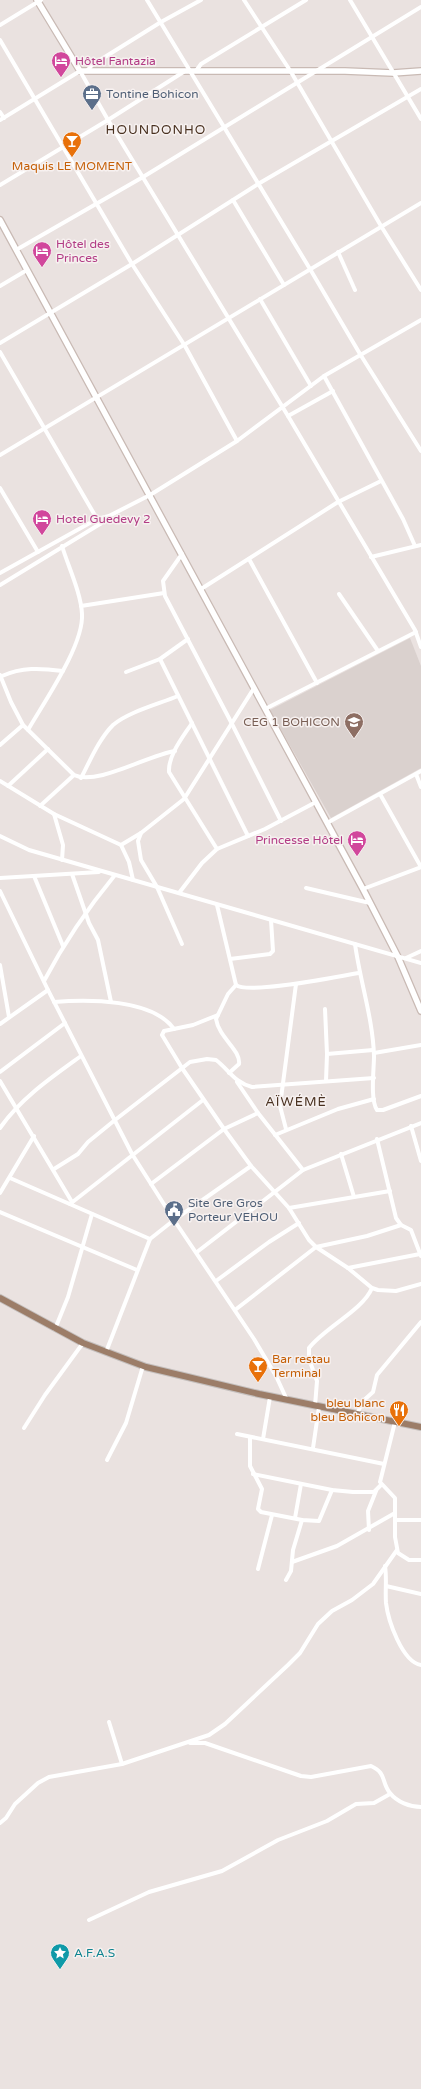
<svg xmlns="http://www.w3.org/2000/svg" width="421" height="2089" font-family="'Varela Round',sans-serif">
	<style>
		.built { fill: #dad1ce }
		.lines { fill: none; stroke-linecap: round; stroke-linejoin: round }
		.secondary-casing { stroke: #c9bab4; stroke-width: 8 }
		.primary-casing { stroke: #c4bfbd; stroke-width: 8 }
		.street { stroke: #fff; stroke-width: 4 }
		.secondary { stroke: #fff; stroke-width: 5.5 }
		.primary { stroke: #9c7d68; stroke-width: 6 }
		.labels { text-anchor: middle; stroke-width: 3; stroke-linejoin: round; paint-order: stroke }
		.hotel-label { font-size: 12px; fill: #b23c85; stroke: #f7f1f0; text-anchor: start }
		.service-label { font-size: 12px; fill: #4e5e75; stroke: #f7f1f0; text-anchor: start }
		.food-label { font-size: 12px; fill: #c56008; stroke: #f7f1f0 }
		.education-label { font-size: 12px; fill: #785e54; stroke: #f7f1f0; text-anchor: end }
		.culture-label { font-size: 12px; fill: #0d838f; stroke: #f7f1f0; text-anchor: start }
		.neighbourhood-label { font-size: 13px; letter-spacing: 1px; fill: #493120; stroke: #f7f1f0 }
	</style>
	<rect width="100%" height="100%" fill="#eae2e0"/>
	<path class="built" d="M410 638 421 666V768L331 818 270 710Z"/>
	<g class="lines">
		<g class="secondary-casing">
			<g id="secondary">
				<path d="M37 0 80 71H345L393 73 421 71"/>
				<path d="M0 220 363 889 398 957 421 1011"/>
			</g>
		</g>
		<g class="primary-casing">
			<path id="primary" d="M0 1298 83 1343 146 1367 259 1394 421 1427"/>
		</g>
		<g class="street">
			<path d="M147 0 310 269 360 354 421 451"/>
			<path d="M244 0 291 72 381 226 421 290"/>
			<path d="M350 0 421 119"/>
			<path d="M0 25 41 0"/>
			<path d="M0 40 132 264 185 346 237 441"/>
			<path d="M87 71 92 65 161 22 201 0"/>
			<path d="M196 71 201 64 306 0"/>
			<path d="M0 112 4 118"/>
			<path d="M0 120 80 71 108 120 288 416 415 630 421 647"/>
			<path d="M0 185 108 120 185 71"/>
			<path d="M233 200 284 285"/>
			<path d="M16 250 143 177 421 7"/>
			<path d="M338 252 355 290"/>
			<path d="M0 286 27 270"/>
			<path d="M260 299 311 386"/>
			<path d="M0 343 132 264 258 184 421 89"/>
			<path d="M0 352 100 524"/>
			<path d="M324 376 403 519 415 546"/>
			<path d="M288 416 333 391"/>
			<path d="M0 455 421 203"/>
			<path d="M0 488 38 552"/>
			<path d="M182 554 163 581 165 596 231 722 281 821"/>
			<path d="M371 557 421 545"/>
			<path d="M249 559 317 683"/>
			<path d="M0 573 97 519 109 516 150 495 237 441 324 376 421 320"/>
			<path d="M0 585 100 524 108 517"/>
			<path d="M201 589 338 502 381 481"/>
			<path d="M339 594 378 651"/>
			<path d="M81 606 164 593"/>
			<path d="M160 659 248 836"/>
			<path d="M126 672 160 659 188 639"/>
			<path d="M0 675 11 702 23 725 74 775C97 786 148 755 175 751"/>
			<path d="M2 676C22 667 40 668 63 671"/>
			<path d="M265 709 416 632"/>
			<path d="M192 723C183 737 168 755 169 772L217 849"/>
			<path d="M28 730C44 702 84 645 82 614 81 593 68 566 62 546"/>
			<path d="M0 745 23 725"/>
			<path d="M416 774 421 787"/>
			<path d="M81 778C90 761 99 739 113 725 128 712 159 704 178 696"/>
			<path d="M0 781 54 814 121 845 129 862 133 880"/>
			<path d="M8 786 48 749"/>
			<path d="M40 806 74 775"/>
			<path d="M54 814 63 845 62 860"/>
			<path d="M327 823 421 771"/>
			<path d="M141 833 138 841 141 860 157 887 182 944"/>
			<path d="M0 836 29 850 421 963"/>
			<path d="M121 845 141 833 184 799 254 688"/>
			<path d="M72 874 89 923 98 940 111 1002"/>
			<path d="M34 876 63 946"/>
			<path d="M0 878 99 872"/>
			<path d="M306 888 370 903"/>
			<path d="M363 889 421 867 380 794"/>
			<path d="M0 891 48 990 132 1154 174 1220 254 1339 276 1376 287 1400"/>
			<path d="M179 893 202 863 217 849 265 829 316 802"/>
			<path d="M217 905 236 985"/>
			<path d="M355 944C360 981 373 1019 374 1056 374 1069 370 1100 377 1110H383L421 1096"/>
			<path d="M406 958 421 951"/>
			<path d="M230 959 270 954 273 951 271 920"/>
			<path d="M0 965 9 1017"/>
			<path d="M44 981C64 943 87 909 115 875"/>
			<path d="M236 985C248 995 340 976 359 973"/>
			<path d="M54 1002C88 999 153 999 174 1029"/>
			<path d="M325 1009 327 1054"/>
			<path d="M218 1015 193 1025 164 1031 162 1035 182 1068 224 1129 251 1166 289 1208 309 1240 316 1247 348 1268 372 1288 378 1290 396 1291 421 1284"/>
			<path d="M0 1024 48 990"/>
			<path d="M374 1053 421 1045"/>
			<path d="M0 1072 65 1023"/>
			<path d="M229 1073 239 1064C241 1050 219 1038 216 1019L228 994 236 985"/>
			<path d="M0 1081 72 1202"/>
			<path d="M326 1081 327 1054 373 1050"/>
			<path d="M237 1082 258 1113 303 1170"/>
			<path d="M411 1126 421 1161"/>
			<path d="M0 1128C21 1098 52 1077 81 1056"/>
			<path d="M286 1129 280 1106 296 984"/>
			<path d="M275 1135 338 1109 374 1099"/>
			<path d="M377 1139 396 1218 401 1225 411 1230 421 1256"/>
			<path d="M341 1154 354 1197"/>
			<path d="M54 1169 78 1154 88 1142 115 1120 190 1062 207 1059 216 1060C229 1070 235 1083 252 1087L374 1078"/>
			<path d="M10 1178 150 1239"/>
			<path d="M151 1184 224 1129 258 1113"/>
			<path d="M0 1193 34 1136"/>
			<path d="M70 1204 203 1100"/>
			<path d="M289 1208 390 1191"/>
			<path d="M0 1212 137 1270"/>
			<path d="M197 1252 303 1170 421 1123"/>
			<path d="M348 1268 420 1254"/>
			<path d="M216 1281 269 1242 299 1223"/>
			<path d="M235 1310 316 1247 367 1236 401 1225"/>
			<path d="M55 1329 68 1297 92 1214"/>
			<path d="M106 1352 150 1239 174 1220 251 1166"/>
			<path d="M315 1406 317 1381 309 1359V1348C324 1328 363 1310 372 1288"/>
			<path d="M357 1414 363 1401 373 1392 377 1375 421 1322"/>
			<path d="M395 1422 380 1482 395 1498V1537L398 1553 409 1560H421"/>
			<path d="M24 1428 45 1395 83 1343"/>
			<path d="M237 1434 384 1464"/>
			<path d="M250 1437V1466L262 1489 258 1509 261 1512 302 1520 319 1521 332 1490"/>
			<path d="M263 1439 270 1397"/>
			<path d="M313 1448 319 1407"/>
			<path d="M107 1460 126 1423 143 1366"/>
			<path d="M253 1474 332 1490 353 1492H374L381 1485"/>
			<path d="M295 1518 301 1484"/>
			<path d="M396 1520H421"/>
			<path d="M369 1530 368 1511 376 1491"/>
			<path d="M292 1562 337 1546 395 1513"/>
			<path d="M385 1566C387 1579 385 1591 386 1603 388 1620 402 1662 421 1665"/>
			<path d="M258 1569 272 1515"/>
			<path d="M286 1580 291 1571 293 1550 302 1520"/>
			<path d="M386 1586 421 1594"/>
			<path d="M109 1722 122 1764"/>
			<path d="M190 1743H205L301 1776 311 1777 371 1766C387 1773 381 1782 390 1793 397 1802 410 1807 421 1807"/>
			<path d="M0 1823 6 1818 15 1804 38 1783 49 1777 122 1764 209 1735 225 1724 288 1665 300 1653 318 1624 332 1611 352 1600 373 1584 397 1550"/>
			<path d="M89 1920 149 1892 222 1871 278 1840 327 1821 356 1804 374 1803 390 1794"/>
		</g>
		<use href="#secondary" class="secondary"/>
		<use href="#primary" class="primary"/>
	</g>
	<defs>
		<g id="hotel-pin" transform="scale(1)"><path d="M0 17L-7.5 6A9.5 9.5 0 1 1 7.5 6Z" fill="#d1479c" stroke="#f7f1f0"/><path d="M-6-4.5h1.5V1H6V5H4.5V3h-9V5H-6ZM-4 0a1.8 1.8 0 1 1 3.6 0ZM.5 0V-2.5h3Q6-2.5 6 0Z" fill="#fff"/></g>
		<g id="office-pin" transform="scale(1)"><path d="M0 17L-7.5 6A9.5 9.5 0 1 1 7.5 6Z" fill="#5c6f8a" stroke="#f7f1f0"/><path d="M-6-3h4V-5.5h4V-3h4V5H-6ZM-1-4.5V-3h2v-1.5ZM-6 0V1H6V0Z" fill="#fff"/></g>
		<g id="bar-pin" transform="scale(1)"><path d="M0 17L-7.5 6A9.5 9.5 0 1 1 7.5 6Z" fill="#e8710a" stroke="#f7f1f0"/><path d="M-6-5H6L.8 .8V4.5H3.5V6h-7V4.5H-.8V.8Z" fill="#fff"/></g>
		<g id="school-pin" transform="scale(1)"><path d="M0 17L-7.5 6A9.5 9.5 0 1 1 7.5 6Z" fill="#8d6e63" stroke="#f7f1f0"/><path d="M0-5L7-2L0 1L-7-2ZM-4 1L0 2.5L4 1V4Q0 6-4 4Z" fill="#fff"/></g>
		<g id="civic-pin" transform="scale(1)"><path d="M0 17L-7.5 6A9.5 9.5 0 1 1 7.5 6Z" fill="#5c6f8a" stroke="#f7f1f0"/><path d="M-.6-6.5H3V-4.5H.6V-3L4-1V1h2V6H-6V1h2V-1L-.6-3ZM-1.2 2.5V6h2.4V2.5Z" fill="#fff"/></g>
		<g id="restaurant-pin" transform="scale(1)"><path d="M0 17L-7.5 6A9.5 9.5 0 1 1 7.5 6Z" fill="#e8710a" stroke="#f7f1f0"/><path d="M-5-6h1v4h1v-4h1v4h1v-4h1v5L-1.5 .5V6h-2V.5L-5-1ZM5-6V6H3V1.5H1.5Q1.5-4 5-6Z" fill="#fff"/></g>
		<g id="sight-pin" transform="scale(1)"><path d="M0 17L-7.5 6A9.5 9.5 0 1 1 7.5 6Z" fill="#0f9aa8" stroke="#f7f1f0"/><path d="M0-6L1.8-2.2L6-1.7L2.9 1.2L3.7 5.4L0 3.3L-3.7 5.4L-2.9 1.2L-6-1.7L-1.8-2.2Z" fill="#fff"/></g>
	</defs>
	<g fill-rule="evenodd">
		<use href="#hotel-pin" x="61" y="61"/>
		<use href="#office-pin" x="92" y="94"/>
		<use href="#bar-pin" x="72" y="141"/>
		<use href="#hotel-pin" x="42" y="251"/>
		<use href="#hotel-pin" x="42" y="519"/>
		<use href="#school-pin" x="354" y="722"/>
		<use href="#hotel-pin" x="357" y="840"/>
		<use href="#civic-pin" x="174" y="1210"/>
		<use href="#bar-pin" x="258" y="1366"/>
		<use href="#restaurant-pin" x="399" y="1410"/>
		<use href="#sight-pin" x="60" y="1953"/>
	</g>
	<g class="labels">
		<g class="hotel-label">
			<text x="75" y="65">Hôtel Fantazia</text>
			<text x="56" y="248">Hôtel des<tspan x="56" dy="14">Princes</tspan></text>
			<text x="56" y="523">Hotel Guedevy 2</text>
			<text x="343" y="844" text-anchor="end">Princesse Hôtel</text>
		</g>
		<g class="service-label">
			<text x="106" y="98">Tontine Bohicon</text>
			<text x="188" y="1207">Site Gre Gros<tspan x="188" dy="14">Porteur VEHOU</tspan></text>
		</g>
		<g class="food-label">
			<text x="72" y="170">Maquis LE MOMENT</text>
			<text x="272" y="1363" text-anchor="start">Bar restau<tspan x="272" dy="14">Terminal</tspan></text>
			<text x="385" y="1407" text-anchor="end">bleu blanc<tspan x="385" dy="14">bleu Bohicon</tspan></text>
		</g>
		<g class="education-label">
			<text x="340" y="726">CEG 1 BOHICON</text>
		</g>
		<g class="culture-label">
			<text x="74" y="1957">A.F.A.S</text>
		</g>
		<g class="neighbourhood-label">
			<text x="156" y="134">HOUNDONHO</text>
			<text x="296" y="1106">AÏWÉMÈ</text>
		</g>
	</g>
</svg>
